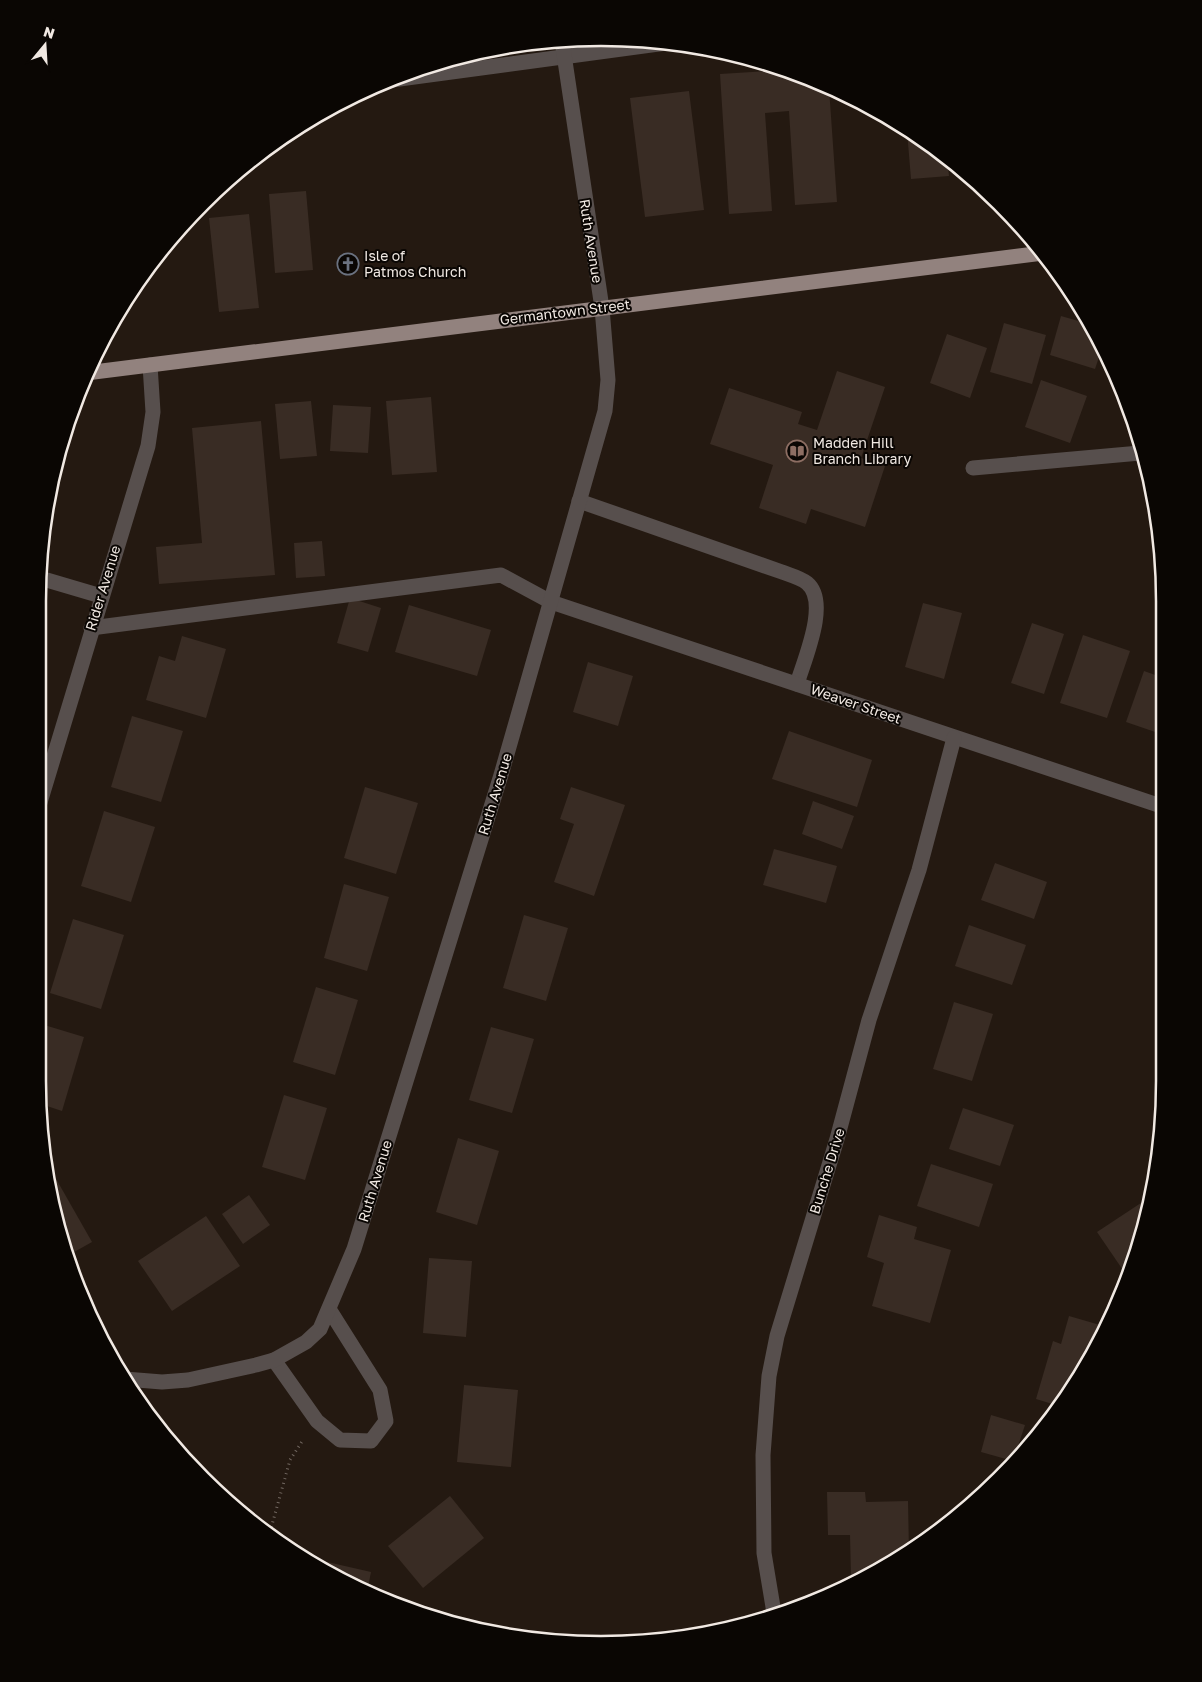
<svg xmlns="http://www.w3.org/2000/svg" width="1202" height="1682" font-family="'Golos Text',sans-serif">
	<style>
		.building { fill: #392c24 }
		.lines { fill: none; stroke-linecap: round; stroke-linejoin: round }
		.path { stroke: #716760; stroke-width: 3; stroke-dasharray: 1 4; stroke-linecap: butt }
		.minor { stroke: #574f4d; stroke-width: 15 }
		.major { stroke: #92827e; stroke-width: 15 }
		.labels { text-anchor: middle; stroke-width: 4; stroke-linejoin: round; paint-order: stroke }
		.street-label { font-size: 14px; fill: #f1e9e3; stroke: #0a0603 }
		.poi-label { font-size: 14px; fill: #f1e9e3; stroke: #0a0603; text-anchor: start }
		.rim { fill: none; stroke: #f1e9e3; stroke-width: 2.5 }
	</style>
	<rect width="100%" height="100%" fill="#241911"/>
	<g class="building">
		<path d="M782 70 829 88 837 202 795 205 789 111 765 113 772 211 729 214 720 74Z"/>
		<path d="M689 91 704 210 645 217 630 98Z"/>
		<path d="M907 131 947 157 949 176 911 179Z"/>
		<path d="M306 191 313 270 275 273 269 194Z"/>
		<path d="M249 214 259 308 219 312 209 218Z"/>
		<path d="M1061 316 1089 324 1102 348 1095 369 1050 355Z"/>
		<path d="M1004 323 1046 335 1032 384 990 372Z"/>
		<path d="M947 334 987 348 970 398 930 383Z"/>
		<path d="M837 371 885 387 861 458 885 466 865 527 811 509 806 524 759 508 773 465 710 444 729 388 802 412 798 424 817 430Z"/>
		<path d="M1041 380 1087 396 1070 443 1025 427Z"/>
		<path d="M431 397 437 472 392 475 386 401Z"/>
		<path d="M311 401 317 456 280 459 275 404Z"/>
		<path d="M333 405 371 407 368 453 330 451Z"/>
		<path d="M261 421 275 575 159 584 156 547 202 543 192 428Z"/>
		<path d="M322 541 325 576 296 578 294 543Z"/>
		<path d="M350 598 381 608 368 652 337 643Z"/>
		<path d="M923 603 962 613 944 679 905 667Z"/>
		<path d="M409 605 491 630 477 676 395 652Z"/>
		<path d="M1032 623 1064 634 1044 694 1011 683Z"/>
		<path d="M1083 635 1130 651 1107 718 1060 703Z"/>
		<path d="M182 636 226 649 206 718 146 700 159 656 175 661Z"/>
		<path d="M588 662 633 676 618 726 573 712Z"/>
		<path d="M1144 671 1161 677V734L1126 722Z"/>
		<path d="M132 716 183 731 161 802 111 787Z"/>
		<path d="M789 731 872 760 857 807 772 779Z"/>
		<path d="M365 787 418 803 396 874 344 858Z"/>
		<path d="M571 787 625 805 594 896 554 882 574 824 560 819Z"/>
		<path d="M813 801 854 816 842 849 802 834Z"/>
		<path d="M104 811 155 827 131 902 81 886Z"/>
		<path d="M774 849 837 866 826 903 763 885Z"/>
		<path d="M995 863 1047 882 1034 919 981 900Z"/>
		<path d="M344 884 389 897 367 971 324 958Z"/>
		<path d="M524 915 568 928 546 1001 503 988Z"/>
		<path d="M73 919 124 935 101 1009 50 993Z"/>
		<path d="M969 925 1026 945 1012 985 955 966Z"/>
		<path d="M316 987 358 1000 335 1075 293 1062Z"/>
		<path d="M954 1002 993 1014 972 1081 933 1069Z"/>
		<path d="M41 1024 84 1037 62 1111 41 1104 38 1081V1034Z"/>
		<path d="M491 1027 534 1039 512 1113 469 1100Z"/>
		<path d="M284 1095 327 1108 305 1180 262 1167Z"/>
		<path d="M963 1108 1014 1125 1000 1166 949 1149Z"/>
		<path d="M458 1138 499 1151 477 1225 436 1212Z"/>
		<path d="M931 1164 993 1184 979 1227 917 1206Z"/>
		<path d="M55 1177 92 1242 67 1256 57 1227 50 1179Z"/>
		<path d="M249 1195 270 1225 243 1244 222 1214Z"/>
		<path d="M1150 1197 1145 1227 1127 1276 1097 1232Z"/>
		<path d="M879 1215 917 1227 914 1239 951 1250 930 1323 872 1306 884 1263 867 1257Z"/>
		<path d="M206 1216 240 1266 172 1311 138 1261Z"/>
		<path d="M429 1258 472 1261 466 1337 423 1333Z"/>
		<path d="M1069 1316 1107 1327 1059 1406 1036 1399 1053 1341 1061 1344Z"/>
		<path d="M464 1385 518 1390 511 1467 457 1462Z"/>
		<path d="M991 1415 1025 1425 1013 1461 981 1452Z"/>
		<path d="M827 1492H865L866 1502 908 1501 909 1552 863 1577H851L850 1535H828Z"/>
		<path d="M450 1496 484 1538 423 1588 388 1546Z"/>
		<path d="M310 1558 371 1572 367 1592 352 1587Z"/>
	</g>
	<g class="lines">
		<path class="path" d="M270 1532 290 1460 303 1440"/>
		<g class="minor">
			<path d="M392 80 666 43"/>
			<path d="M973 468 1140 453"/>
			<path d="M579 501 782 572C790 575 801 578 807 583 830 602 804 660 797 684"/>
			<path d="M40 578 101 596"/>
			<path d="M91 628 501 575 551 602 1161 806"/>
			<path d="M38 809 148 446 153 412 150 365"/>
			<path d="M274 1360 317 1421 340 1440 371 1441 386 1421 380 1390 329 1309"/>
			<path d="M125 1379 162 1382 188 1380 256 1365 274 1360 306 1342 320 1329 354 1249 501 775 605 411 608 380 602 308 562 41"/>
			<path d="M774 1613 764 1553 763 1455 769 1376 777 1336 837 1139 869 1020 919 870 954 738"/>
		</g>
		<path class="major" d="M86 373 1043 253"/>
	</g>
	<defs>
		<g id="church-ring" transform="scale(1.125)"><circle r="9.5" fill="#0a0603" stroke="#6b7280" stroke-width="1.5"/><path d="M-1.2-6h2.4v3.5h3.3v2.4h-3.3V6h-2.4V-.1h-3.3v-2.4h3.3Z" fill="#6b7280"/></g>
		<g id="library-ring" transform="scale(1.125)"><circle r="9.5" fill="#0a0603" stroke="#8d6e63" stroke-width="1.5"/><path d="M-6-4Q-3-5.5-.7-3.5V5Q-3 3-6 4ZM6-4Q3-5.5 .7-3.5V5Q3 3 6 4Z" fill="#8d6e63"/></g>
	</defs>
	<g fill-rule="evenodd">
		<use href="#church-ring" x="348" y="264"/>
		<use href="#library-ring" x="797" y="451"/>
	</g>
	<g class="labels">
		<g class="street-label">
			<text transform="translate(591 241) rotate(81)" y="5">Ruth Avenue</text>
			<text transform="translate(565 312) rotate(-7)" y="5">Germantown Street</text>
			<text transform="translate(103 588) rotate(-73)" y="5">Rider Avenue</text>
			<text transform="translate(856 704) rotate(19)" y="5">Weaver Street</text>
			<text transform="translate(495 794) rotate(-73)" y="5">Ruth Avenue</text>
			<text transform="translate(827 1171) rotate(-73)" y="5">Bunche Drive</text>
			<text transform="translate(375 1181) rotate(-73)" y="5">Ruth Avenue</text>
		</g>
		<g class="poi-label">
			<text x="364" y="261">Isle of<tspan x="364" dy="16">Patmos Church</tspan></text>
			<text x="813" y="448">Madden Hill<tspan x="813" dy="16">Branch Library</tspan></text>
		</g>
	</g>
	<path d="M0 0H1202V1682H0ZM601 46H601A555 555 0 0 1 1156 601V1081A555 555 0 0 1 601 1636H601A555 555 0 0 1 46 1081V601A555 555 0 0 1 601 46Z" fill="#0a0603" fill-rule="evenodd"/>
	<path class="rim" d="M601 46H601A555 555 0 0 1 1156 601V1081A555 555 0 0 1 601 1636H601A555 555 0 0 1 46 1081V601A555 555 0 0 1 601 46Z"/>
	<g transform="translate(45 45) rotate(18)" stroke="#0a0603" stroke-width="4" paint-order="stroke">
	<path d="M0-4L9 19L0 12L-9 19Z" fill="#f1e9e3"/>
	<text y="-8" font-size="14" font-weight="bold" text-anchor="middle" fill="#f1e9e3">N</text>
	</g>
</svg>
